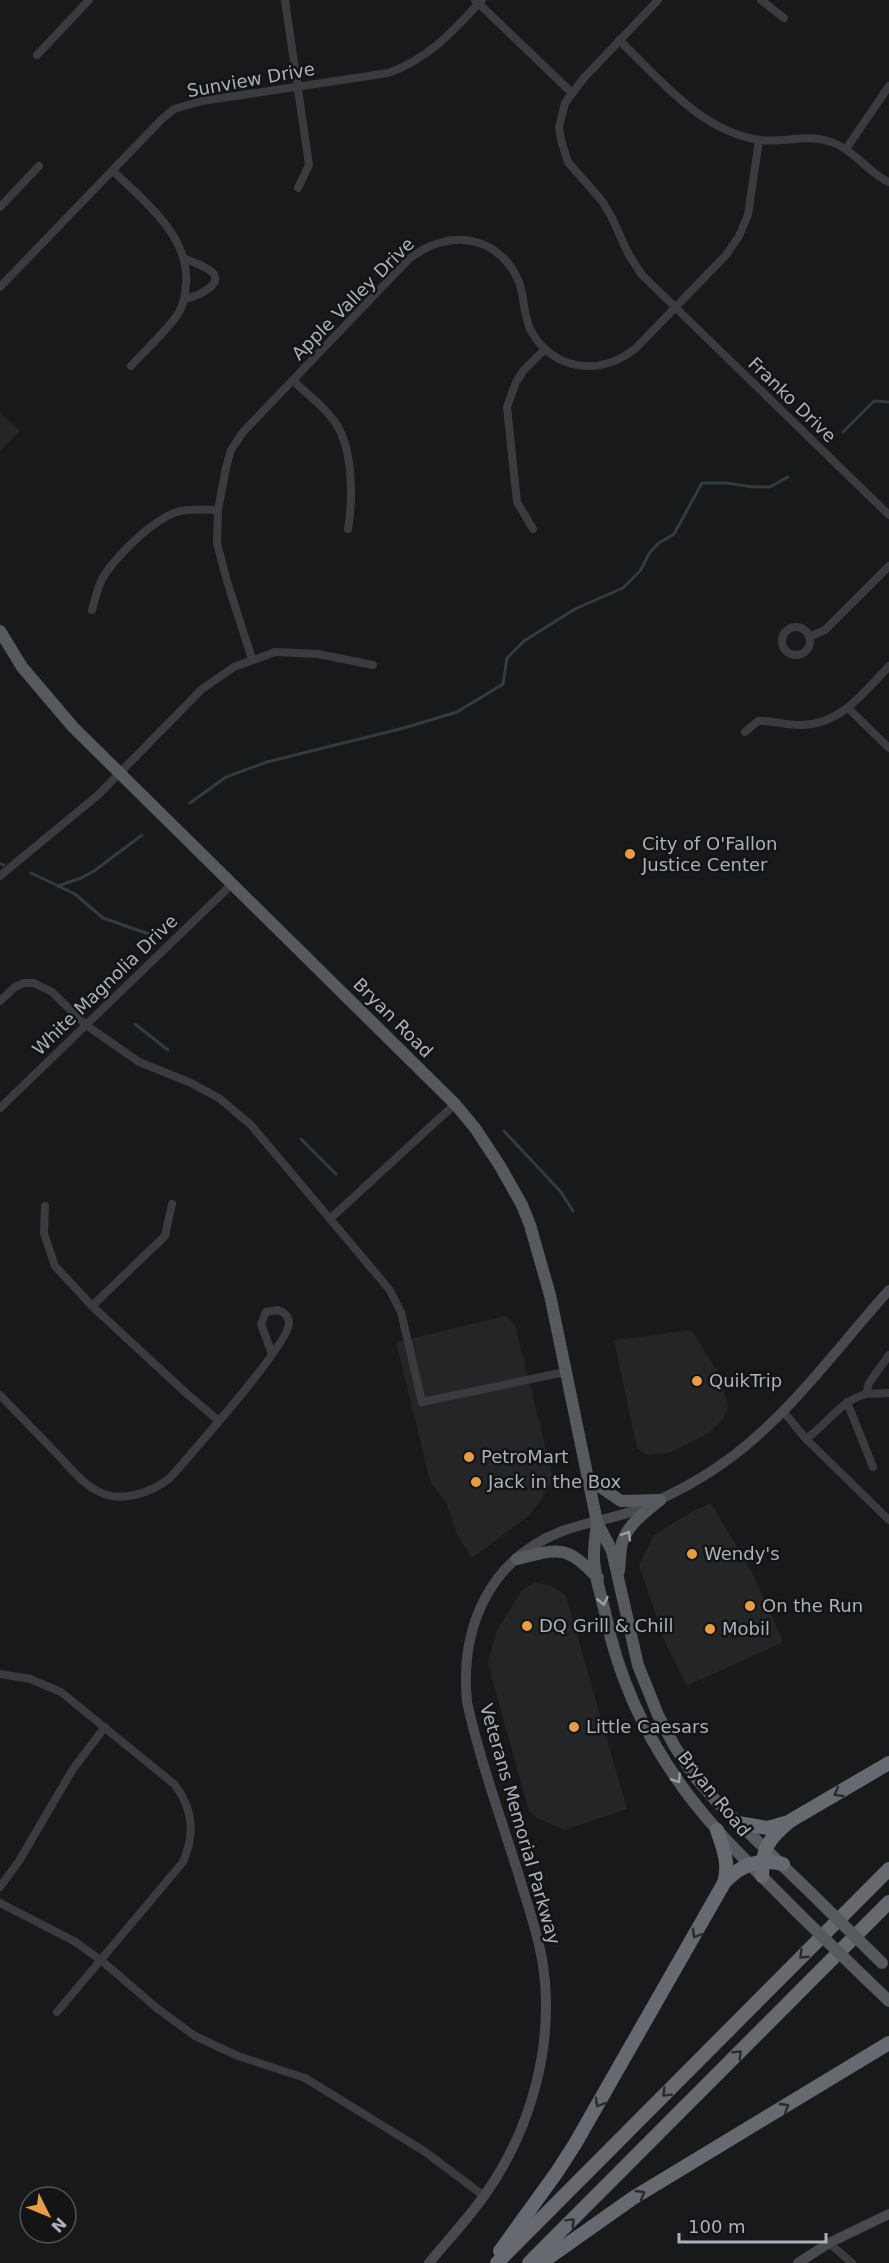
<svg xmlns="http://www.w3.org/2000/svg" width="889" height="2263" font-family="'DejaVu Sans',sans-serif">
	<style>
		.built { fill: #242527 }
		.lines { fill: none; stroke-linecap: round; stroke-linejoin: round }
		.stream { stroke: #313b40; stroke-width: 3 }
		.street { stroke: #3a3b3f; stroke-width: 8 }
		.secondary { stroke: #484a4f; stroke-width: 10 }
		.primary { stroke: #56595e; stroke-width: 12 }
		.highway { stroke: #666a70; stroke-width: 14 }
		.primary-bridge { stroke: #56595e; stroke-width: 12 }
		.oneway { stroke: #9b9fa7 }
		.oneway2 { stroke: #282a2c }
		.poi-dot { fill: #e89d43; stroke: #131415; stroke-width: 2 }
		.labels { text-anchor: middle; stroke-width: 5; stroke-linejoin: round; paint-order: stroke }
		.street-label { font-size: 18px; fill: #acb1b9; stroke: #131415 }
		.poi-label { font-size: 18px; fill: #acb1b9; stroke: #131415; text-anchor: start }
	</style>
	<rect width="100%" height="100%" fill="#18191a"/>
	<g class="built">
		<path d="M0 412 20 431 0 451Z"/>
		<path d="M506 1316 515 1325 553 1477 549 1488 530 1515 472 1558 457 1534 446 1503 430 1481 396 1342Z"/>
		<path d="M691 1330 720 1375 728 1408 723 1419 709 1433 669 1453 647 1455 637 1448 614 1340Z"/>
		<path d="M711 1503 753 1574 783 1642 687 1686 665 1642 639 1565 654 1535 691 1512Z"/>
		<path d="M535 1582 552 1586 566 1596 627 1809 565 1830 539 1819 529 1811 488 1664 496 1632 522 1590Z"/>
	</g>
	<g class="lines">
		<g class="stream">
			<path d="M843 432 874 401 889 402"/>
			<path d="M190 803 226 777 267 762 404 728 457 712 503 684 507 658 524 641 575 609 623 588 640 571 650 552 659 543 674 534 702 483H726L753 487H770L788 477"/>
			<path d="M0 864 4 865"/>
			<path d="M31 873 75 894 103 918 149 934"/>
			<path d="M58 886 81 878 94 871 142 835"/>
			<path d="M135 1024 168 1050"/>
			<path d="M504 1131 561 1192 573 1211"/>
			<path d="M301 1139 336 1174"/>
		</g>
		<g class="street">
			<path d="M285 0 309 165 298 188"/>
			<path d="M475 0 572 93"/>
			<path d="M658 0 583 79 565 103 559 127 561 140 568 162 602 201 611 216 629 255 642 275 889 515"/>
			<path d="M761 0 784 18"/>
			<path d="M619 40C660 79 700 131 760 140 782 143 806 134 828 141 854 148 867 173 889 182"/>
			<path d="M37 55 89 0"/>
			<path d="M846 149 889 86"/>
			<path d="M113 171C144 201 190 236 186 284 185 295 184 305 178 314 165 333 146 349 131 366"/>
			<path d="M0 207 39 166"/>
			<path d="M184 258C191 262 200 264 206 268 232 282 197 296 185 299"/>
			<path d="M0 287 161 120 174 109 202 101 388 73C429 59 453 31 482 0"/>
			<path d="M293 380C307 395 328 409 338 427 353 453 353 501 348 529"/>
			<path d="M533 529 517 502 507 407 516 382 524 370 545 349"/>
			<path d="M92 610C95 600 97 589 102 579 115 557 152 520 177 512 190 508 205 510 218 510"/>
			<circle cx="796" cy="641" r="14"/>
			<path d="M809 637 825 630 889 566"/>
			<path d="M252 659 227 581 217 543 218 510 226 468 231 450 243 432 409 259C447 228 499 234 519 282 525 298 523 316 531 331 555 372 601 376 636 348L726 255 739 236 748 215 759 140"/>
			<path d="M848 708 889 748"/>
			<path d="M745 732 758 721C771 720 785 725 799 725 839 726 864 693 889 666"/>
			<path d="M0 876 98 795 202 689 234 667 275 652 318 654 373 665"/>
			<path d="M0 1001 15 987 24 983H34L52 992 86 1025 139 1062 189 1082 219 1098 251 1125 389 1289 401 1312 422 1402 565 1372"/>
			<path d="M0 1108 232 884"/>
			<path d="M45 1206 44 1233 55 1266 92 1306 186 1393 219 1421"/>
			<path d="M331 1218 455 1104"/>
			<path d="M92 1306 165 1236 172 1204"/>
			<path d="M866 1394 889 1393"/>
			<path d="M0 1395C18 1414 37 1433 55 1452 70 1467 84 1487 104 1494 126 1502 153 1491 170 1478 189 1456 290 1343 289 1323 289 1316 283 1312 278 1310L266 1312 261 1324 272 1354"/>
			<path d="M847 1402 873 1467"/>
			<path d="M783 1411 806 1439 889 1520"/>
			<path d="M806 1439C827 1424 840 1401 866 1394L869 1383 889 1355"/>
			<path d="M0 1674 30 1679 61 1692 174 1784C193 1808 195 1835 183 1862L57 2012"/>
			<path d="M0 1887 19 1861 73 1769 105 1727"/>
			<path d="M0 1903 74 1941 102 1961 158 2009 195 2036 238 2056 305 2078 424 2151 484 2196"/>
			<path d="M829 2243 852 2263"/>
		</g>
		<g class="secondary">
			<path d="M429 2263C447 2241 467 2220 484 2196 532 2129 556 2041 542 1959 537 1931 527 1903 519 1876 501 1818 480 1761 467 1702 460 1629 488 1561 560 1532 582 1523 607 1520 630 1512 664 1499 697 1482 726 1461 790 1415 837 1348 889 1290"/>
			<path d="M798 2263 829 2243 889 2214"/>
		</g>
		<g class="primary">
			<path d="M0 631 22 667 73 727 455 1104 475 1128 500 1166 522 1205 530 1225 550 1295 597 1522 612 1551 638 1665 658 1715 675 1747 695 1777 718 1803 811 1893"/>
			<path d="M587 1478 621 1501 660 1500"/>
			<path d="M597 1522C596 1533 594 1544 594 1554 593 1574 602 1597 606 1617 623 1698 663 1770 719 1832 743 1859 770 1884 795 1910"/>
			<path d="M517 1559C560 1548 566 1545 598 1578"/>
			<path d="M619 1571C620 1562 620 1551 622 1543 627 1525 646 1511 660 1500"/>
			<path d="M866 1979 889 2001"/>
		</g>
		<g class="highway">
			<path d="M738 1823 768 1828 785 1823"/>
			<path d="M762 1876C762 1848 769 1838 790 1821L889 1763"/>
			<path d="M724 1883C740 1865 760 1858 783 1864"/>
			<path d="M500 2251 557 2172 575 2144 724 1883C730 1864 723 1848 717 1830"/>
			<path d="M497 2263 889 1869"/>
			<path d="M529 2263 889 1902"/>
			<path d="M541 2263 633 2198 889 2043"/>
		</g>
		<g class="primary-bridge">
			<path d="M811 1893 882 1963"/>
			<path d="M795 1910 866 1979"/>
		</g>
	</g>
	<defs><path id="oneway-chevron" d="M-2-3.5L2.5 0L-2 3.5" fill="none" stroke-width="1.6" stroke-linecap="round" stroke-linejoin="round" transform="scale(1.5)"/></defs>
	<g class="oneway">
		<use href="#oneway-chevron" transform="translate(627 1535) rotate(-59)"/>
		<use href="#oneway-chevron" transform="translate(603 1601) rotate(78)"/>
		<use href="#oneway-chevron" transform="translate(677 1779) rotate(56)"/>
	</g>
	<g class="oneway2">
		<use href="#oneway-chevron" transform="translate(838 1793) rotate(150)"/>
		<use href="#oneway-chevron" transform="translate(696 1934) rotate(120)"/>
		<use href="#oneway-chevron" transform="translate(803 1955) rotate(135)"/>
		<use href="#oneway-chevron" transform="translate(738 2054) rotate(-45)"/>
		<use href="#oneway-chevron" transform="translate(666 2093) rotate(135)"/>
		<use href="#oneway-chevron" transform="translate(599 2103) rotate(120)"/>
		<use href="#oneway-chevron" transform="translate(785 2107) rotate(-31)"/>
		<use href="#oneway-chevron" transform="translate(641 2194) rotate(-31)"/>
		<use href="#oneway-chevron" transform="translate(571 2222) rotate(-45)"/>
	</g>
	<g class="poi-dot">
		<circle cx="630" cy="854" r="6"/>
		<circle cx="697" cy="1381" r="6"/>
		<circle cx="469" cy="1457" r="6"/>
		<circle cx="476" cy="1482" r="6"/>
		<circle cx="692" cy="1554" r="6"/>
		<circle cx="750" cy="1606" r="6"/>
		<circle cx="527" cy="1626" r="6"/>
		<circle cx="710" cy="1629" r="6"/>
		<circle cx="574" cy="1727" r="6"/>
	</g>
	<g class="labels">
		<g class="street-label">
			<text transform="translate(251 80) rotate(-10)" y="6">Sunview Drive</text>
			<text transform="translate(353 299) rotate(-45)" y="6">Apple Valley Drive</text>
			<text transform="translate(792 400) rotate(44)" y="6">Franko Drive</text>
			<text transform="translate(105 985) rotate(-44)" y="6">White Magnolia Drive</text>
			<text transform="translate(393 1018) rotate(45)" y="6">Bryan Road</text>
			<text transform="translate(714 1794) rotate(51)" y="6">Bryan Road</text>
			<text transform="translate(520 1824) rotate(74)" y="6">Veterans Memorial Parkway</text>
		</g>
		<g class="poi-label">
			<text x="642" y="850">City of O'Fallon<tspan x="642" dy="21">Justice Center</tspan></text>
			<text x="709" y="1387">QuikTrip</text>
			<text x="481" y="1463">PetroMart</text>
			<text x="488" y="1488">Jack in the Box</text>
			<text x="704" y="1560">Wendy's</text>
			<text x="762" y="1612">On the Run</text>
			<text x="539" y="1632">DQ Grill &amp; Chill</text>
			<text x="722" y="1635">Mobil</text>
			<text x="586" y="1733">Little Caesars</text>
		</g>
	</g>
	<g transform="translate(48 2215) rotate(133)"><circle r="28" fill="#131415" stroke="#505357" stroke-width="1.5"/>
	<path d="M0-4.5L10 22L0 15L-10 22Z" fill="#e89d43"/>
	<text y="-9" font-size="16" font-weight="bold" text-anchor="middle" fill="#acb1b9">N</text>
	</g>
	<path d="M679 2233v9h147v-9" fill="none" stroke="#acb1b9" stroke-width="3"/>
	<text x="688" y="2233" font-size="18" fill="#acb1b9" stroke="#131415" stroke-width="4.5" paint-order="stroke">100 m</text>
</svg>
